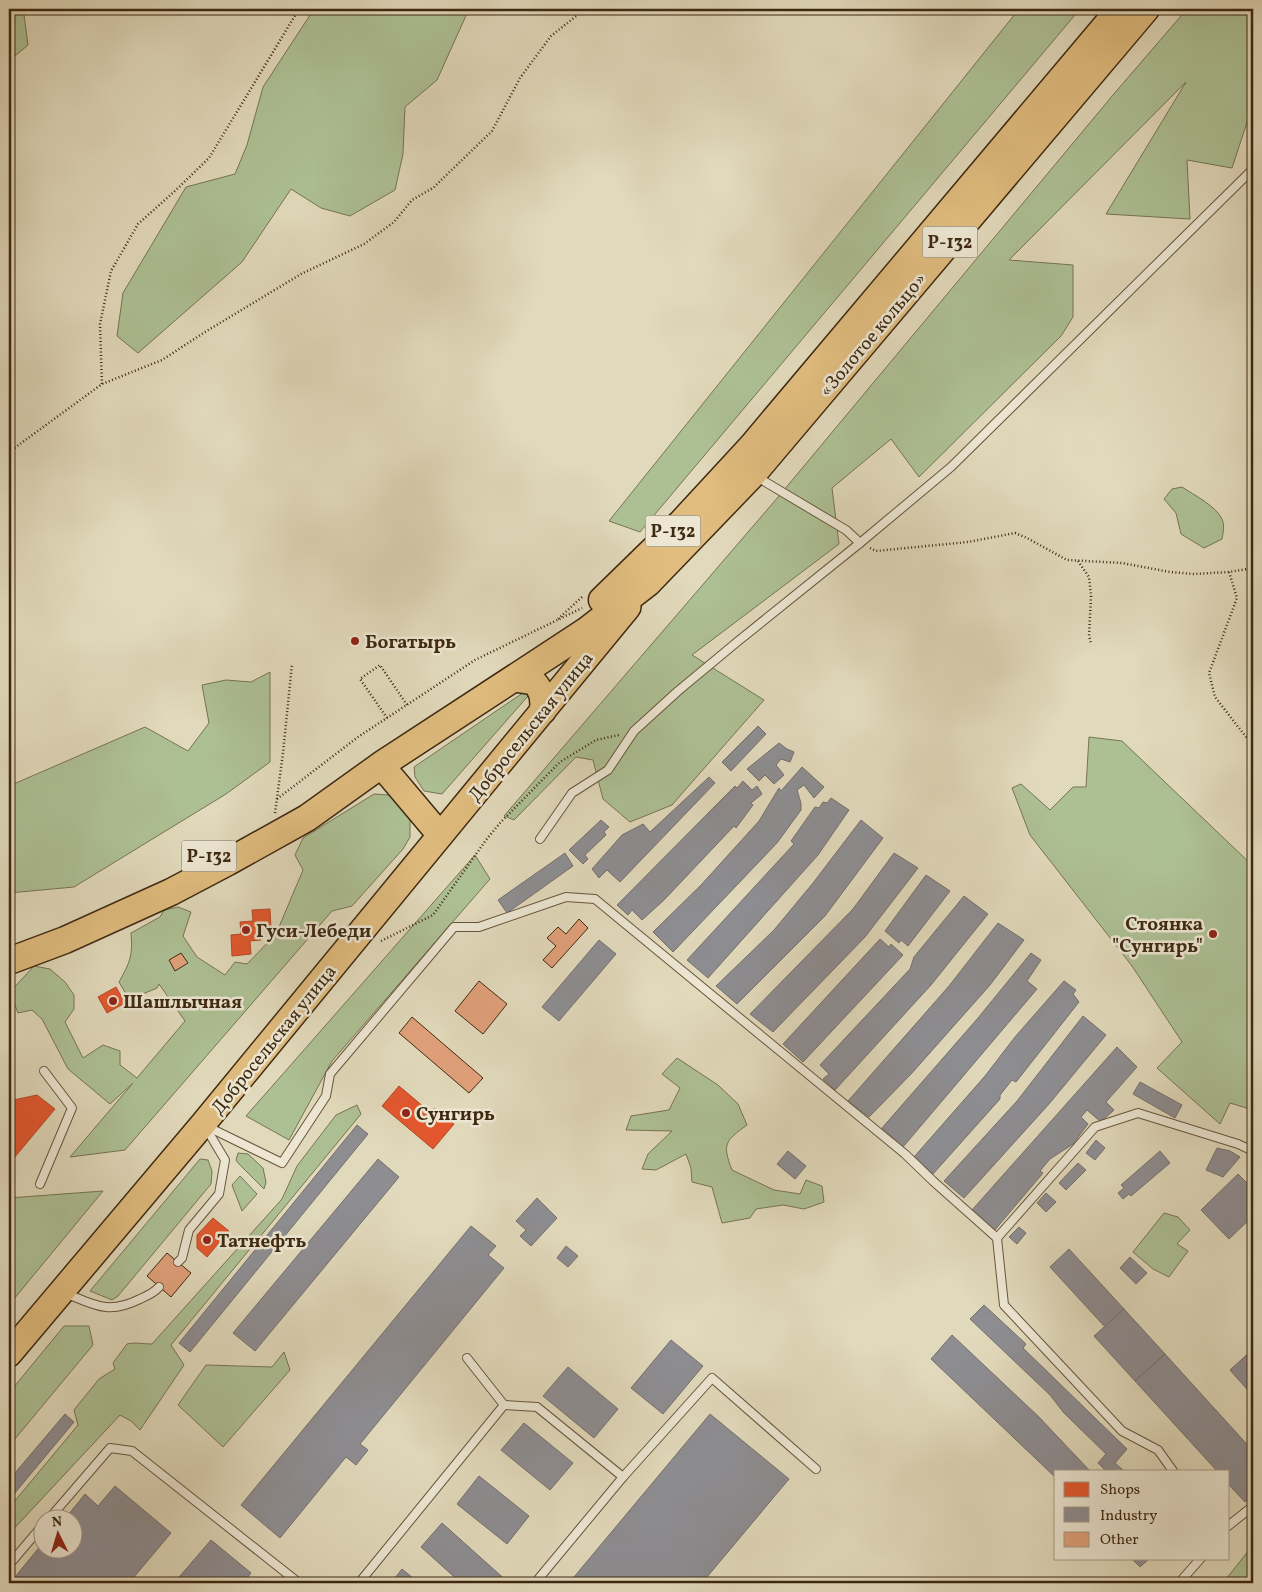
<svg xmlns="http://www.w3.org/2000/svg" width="1262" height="1592" font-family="Vollkorn,serif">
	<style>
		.green { fill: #adc094; stroke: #767452 }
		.shops { fill: #e4572e; stroke: #b24925 }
		.industry { fill: #8d8d92; stroke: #756f6b }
		.building { fill: #e0a07a; stroke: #3e2911 }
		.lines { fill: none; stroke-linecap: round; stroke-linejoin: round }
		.service-casing { stroke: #67553c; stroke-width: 10 }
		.primary-casing { stroke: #3e2911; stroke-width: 28 }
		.trunk-casing { stroke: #3e2911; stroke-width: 29 }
		.path { stroke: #3e2911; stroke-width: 2.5; stroke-dasharray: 1 2.5; stroke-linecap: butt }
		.service { stroke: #ece6d3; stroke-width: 8 }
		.primary { stroke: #e0bc7e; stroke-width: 25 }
		.trunk { stroke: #e0bc7e; stroke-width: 26 }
		.poi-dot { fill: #8f2418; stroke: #ece6d3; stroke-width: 2 }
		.labels { text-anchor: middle; stroke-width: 5; stroke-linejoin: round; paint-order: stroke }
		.shield { fill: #ece6d3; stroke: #72624b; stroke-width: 1 }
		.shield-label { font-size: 18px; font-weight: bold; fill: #3e2911 }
		.street-label { font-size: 19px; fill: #3e2911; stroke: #ece6d3 }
		.poi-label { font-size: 19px; font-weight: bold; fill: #3e2911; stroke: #ece6d3; text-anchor: start }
	</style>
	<rect width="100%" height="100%" fill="#e1d9bb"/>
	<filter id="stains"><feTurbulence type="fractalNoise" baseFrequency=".004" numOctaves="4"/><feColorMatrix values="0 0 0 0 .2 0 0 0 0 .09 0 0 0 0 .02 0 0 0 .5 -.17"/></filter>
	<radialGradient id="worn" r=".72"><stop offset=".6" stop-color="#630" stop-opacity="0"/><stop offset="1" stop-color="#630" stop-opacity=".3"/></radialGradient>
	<g class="green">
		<path d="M9 9H25L24 15 28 45 9 61Z"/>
		<path d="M314 9H469L437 80 405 107 403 154 395 190 350 216 321 208 291 189 242 262 138 353 117 336 123 293 186 187 235 174 247 145 263 87Z"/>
		<path d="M1019 9H1080L640 532 609 521Z"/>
		<path d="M1187 9H1253V104L1232 168 1187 160 1190 219 1106 214 1186 82 1009 260 1073 265V317L1061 336 919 477 891 439 832 488 839 544 692 655 764 700 672 805 630 822 603 799 593 760 576 757 514 820 504 816 779 496 1113 95Z"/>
		<path d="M1182 487C1194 495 1216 506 1222 519 1225 526 1223 533 1222 539L1204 548 1181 534 1176 513 1164 499 1172 489Z"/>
		<path d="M270 672V762L226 794 74 887 9 893V786L145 727 188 751 209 723 202 685 226 680 251 682Z"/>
		<path d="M533 686 535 688 442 794 424 791 415 777 414 767Z"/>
		<path d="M1089 737 1122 741 1253 866V1110L1230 1103 1220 1124 1157 1068 1182 1042 1132 966 1030 835 1012 788 1021 784 1050 810 1073 787H1086Z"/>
		<path d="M374 794 389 795 401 802 410 819V837L403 849 352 906 332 911 125 1150 70 1157 133 1083 110 1104 68 1069 42 1019 32 1010 18 1013 10 992 34 966 50 969 65 982 74 995V1009L65 1022 83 1058 103 1045 120 1051V1065L137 1078 185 1021 159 984 157 988 138 996 131 1002 119 982C130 962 133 956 131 933L160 917 164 910 178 907 191 912 183 936 197 957 225 975 235 962 247 964 276 934 303 870 295 855 303 838Z"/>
		<path d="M475 855 490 879 332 1061 289 1140 246 1116Z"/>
		<path d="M677 1058 718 1085 738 1104 747 1125C725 1141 722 1144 732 1170L774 1190 800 1194 806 1180 822 1186 824 1202 804 1209 783 1205 756 1209 750 1218 722 1223 712 1187 692 1182 691 1168 686 1154 656 1170 642 1169 648 1154 672 1131 626 1130 631 1116 669 1110 680 1088 662 1074Z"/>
		<path d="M357 1105 361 1114 171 1345 184 1365 140 1430 131 1421 120 1415 9 1534V1508L78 1425 74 1410 99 1379 115 1369 113 1363 127 1344C136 1342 143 1344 152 1344L282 1199 297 1166 336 1115Z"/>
		<path d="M238 1153 248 1154 263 1168 266 1182 264 1189 238 1163 236 1160Z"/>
		<path d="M200 1159 208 1160 212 1171 211 1184 118 1296 112 1300 90 1291Z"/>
		<path d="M240 1176 257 1194 242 1211 232 1185Z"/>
		<path d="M103 1191 9 1305V1198Z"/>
		<path d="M1164 1213 1178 1217 1190 1230 1177 1244 1188 1251 1169 1277 1153 1269 1133 1252Z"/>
		<path d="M64 1326H89L93 1345 9 1446V1393Z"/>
		<path d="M284 1352 290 1370 223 1447 178 1405 206 1365 272 1367Z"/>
		<path d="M1253 1545V1571L1242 1583H1223Z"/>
	</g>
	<g class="shops">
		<path d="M270 909 271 929 260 930 261 940 250 941 251 954 232 956 231 935 241 934 240 922 253 921 252 910Z"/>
		<path d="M116 987 125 1003 107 1013 98 997Z"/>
		<path d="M399 1086 431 1113 434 1108 454 1124 433 1149 382 1106Z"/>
		<path d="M37 1095 55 1109 9 1164V1101Z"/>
		<path d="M213 1218 229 1231 207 1257 197 1248V1235Z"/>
	</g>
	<g class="industry">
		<path d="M758 726 766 734 731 771 722 762Z"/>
		<path d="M779 743 787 749 794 752 790 762 781 759 776 765 784 775 774 784 765 775 759 781 747 769Z"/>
		<path d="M802 767 824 787 814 798 804 785 797 790 801 803V810L777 843 673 952 653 932 701 885 759 821 779 788 781 791Z"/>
		<path d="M709 777 715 783 620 882 607 870 599 878 592 869 622 835 643 824 650 832Z"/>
		<path d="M743 781 752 790 757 786 762 794 751 803 753 805 736 828 734 826 664 900 642 920 632 910 628 915 617 905 735 786 737 788Z"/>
		<path d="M831 798 849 810 818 855 708 978 687 960 794 844 791 841 815 807 819 808 823 802 827 803Z"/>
		<path d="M601 820 609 827 604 832 606 835 585 855 588 859 583 864 569 850Z"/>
		<path d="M861 820 883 838 825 916 737 1004 716 986 774 930 813 883Z"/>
		<path d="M565 853 573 866 507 913 498 900Z"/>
		<path d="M894 853 918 868 865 937 773 1032 750 1014 853 909Z"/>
		<path d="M926 875 950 891 908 946 901 940 899 943 885 931Z"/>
		<path d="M964 896 988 914 931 985 835 1090 823 1079 829 1074 820 1065 910 969 914 957Z"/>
		<path d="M998 923 1024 940 990 985 912 1073 869 1117 848 1101 949 986Z"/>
		<path d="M880 939 889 947 891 944 903 955 803 1062 783 1044Z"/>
		<path d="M599 940 616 954 559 1021 542 1007Z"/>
		<path d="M1031 953 1041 960 1027 981 1037 989 903 1147 882 1128 978 1018Z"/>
		<path d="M1064 981 1076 990 1073 994 1079 1002 1016 1082 1012 1080 1000 1095V1099L933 1174 914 1157 985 1076 1015 1037Z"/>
		<path d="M1083 1016 1106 1035 1049 1104 964 1198 944 1181 1017 1101Z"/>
		<path d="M1117 1047 1137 1067 1106 1102 1114 1110 1101 1122 1087 1110 1081 1117 1088 1124 1073 1144 1050 1159 1040 1171 1043 1173 994 1231 972 1210Z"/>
		<path d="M1140 1082 1182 1105 1175 1118 1133 1094Z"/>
		<path d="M357 1125 368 1134 190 1352 179 1343Z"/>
		<path d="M1096 1140 1105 1148 1095 1160 1086 1153Z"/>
		<path d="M1217 1148 1230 1151 1240 1157 1223 1177 1206 1170Z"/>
		<path d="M788 1151 806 1166 795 1179 777 1164Z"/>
		<path d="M1160 1151 1170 1163 1131 1196 1129 1194 1123 1199 1118 1193 1124 1188 1121 1185Z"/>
		<path d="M378 1159 399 1177 255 1351 233 1333Z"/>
		<path d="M1078 1163 1086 1170 1066 1190 1059 1183Z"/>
		<path d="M1238 1174 1250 1186 1247 1190 1252 1195 1253 1193V1216L1229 1239 1201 1210Z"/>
		<path d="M1046 1193 1056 1202 1046 1212 1037 1203Z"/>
		<path d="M537 1198 557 1218 531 1246 520 1236 526 1230 516 1221Z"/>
		<path d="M471 1226 496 1246 488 1255 504 1268 360 1444 368 1450 356 1465 346 1457 280 1538 241 1505Z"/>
		<path d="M1019 1227 1026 1233 1017 1244 1009 1237Z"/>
		<path d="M566 1246 578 1256 568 1267 557 1258Z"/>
		<path d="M1069 1249 1124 1309 1105 1327 1050 1267Z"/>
		<path d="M1130 1257 1147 1273 1136 1284 1120 1268Z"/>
		<path d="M984 1305 1026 1344 1023 1348 1127 1449 1115 1463 1124 1471H1106L1098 1463 1106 1454 1064 1413 1050 1395 970 1319Z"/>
		<path d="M1124 1309 1165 1354 1135 1381 1094 1336Z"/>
		<path d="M952 1335 1039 1417 1090 1471H1056V1478L931 1359Z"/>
		<path d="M671 1340 703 1366 663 1414 631 1388Z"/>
		<path d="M1252 1350 1253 1351V1396L1230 1370Z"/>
		<path d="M1165 1354 1253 1451V1494L1245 1502 1228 1484V1471H1217L1135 1381Z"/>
		<path d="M568 1367 618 1409 594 1438 543 1396Z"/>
		<path d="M65 1414 74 1422 9 1500V1480Z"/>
		<path d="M710 1414 789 1479 702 1583H569Z"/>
		<path d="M524 1423 573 1463 550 1490 501 1450Z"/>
		<path d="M479 1476 529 1516 507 1544 457 1504Z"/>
		<path d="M115 1486 171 1533 129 1583H10L42 1544V1550H72V1520H64L85 1494 98 1506Z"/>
		<path d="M442 1523 509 1583H461L421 1547Z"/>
		<path d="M211 1540 251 1573 243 1583H174Z"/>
		<path d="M1131 1558H1150L1140 1567Z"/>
		<path d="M402 1569 419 1583H391Z"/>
	</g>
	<g class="building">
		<path d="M579 919 588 928 552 968 543 960 556 946 547 938 558 927 566 934Z"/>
		<path d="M181 953 188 963 175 971 169 960Z"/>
		<path d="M479 981 507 1004 483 1034 455 1011Z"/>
		<path d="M412 1017 483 1078 469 1093 399 1033Z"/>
		<path d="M167 1253 191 1273 171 1297 147 1276Z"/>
	</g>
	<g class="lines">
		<g class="service-casing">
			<g id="service">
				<path d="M757 477 846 530 860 543"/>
				<path d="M540 839 572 793 608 770 634 731 678 691 737 642 860 543 951 467 1253 169"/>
				<path d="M206 1126 282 1163 326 1096 330 1074 454 927H479L566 897 595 899 905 1154 933 1181 997 1238 1004 1305 1122 1431 1158 1450 1173 1471"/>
				<path d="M40 1184 72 1108 44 1071"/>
				<path d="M997 1238 1095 1127 1138 1113 1238 1144 1253 1151"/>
				<path d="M178 1262 182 1258 189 1230 219 1194 225 1160 206 1128"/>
				<path d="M65 1293C95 1305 108 1315 140 1299 147 1296 154 1293 159 1287"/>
				<path d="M504 1405 537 1407 623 1477 712 1378 816 1469"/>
				<path d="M48 1520 110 1448 132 1451 299 1583"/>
				<path d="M1228 1526 1252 1507"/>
				<path d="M9 1565 42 1526"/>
				<path d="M359 1583 504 1405 467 1358"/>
				<path d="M535 1583 623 1477"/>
				<path d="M1179 1583 1201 1558"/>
			</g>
		</g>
		<g class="primary-casing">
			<g id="primary">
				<path d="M514 679 534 682C543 692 543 698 543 711"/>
				<path d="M381 765 440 835"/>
				<path d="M9 1354 203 1124 628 607"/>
			</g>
		</g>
		<g class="trunk-casing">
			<g id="trunk">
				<path d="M602 600 681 523 752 446 1120 9"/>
				<path d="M9 961 65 940 171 892 228 862 307 818 381 765 586 631 648 583 753 474 1146 9"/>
			</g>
		</g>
		<g class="path">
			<path d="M102 384 100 324 111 271 138 224 176 190 209 158 299 9"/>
			<path d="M9 452 102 384 162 360 205 332 301 274 364 244 394 222 412 200 433 188 492 131 520 78 551 36 585 9"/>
			<path d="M870 548 876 551 968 542 1015 533 1027 538 1067 560 1122 563 1170 572 1194 574 1229 572 1253 568"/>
			<path d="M1078 561 1089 577 1091 596 1089 636 1091 643"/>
			<path d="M1229 572 1237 598 1209 673 1215 697 1253 746"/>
			<path d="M558 619 582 597"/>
			<path d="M387 718 360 679 380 665 407 705"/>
			<path d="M277 799 358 737 475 660 582 608"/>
			<path d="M275 813 283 753 292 664"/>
			<path d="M381 941 433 915 486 840 500 823 560 762 596 740 619 735"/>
		</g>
		<use href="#service" class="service"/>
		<use href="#primary" class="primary"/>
		<use href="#trunk" class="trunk"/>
	</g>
	<g class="poi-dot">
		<circle cx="355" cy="641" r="5"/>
		<circle cx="246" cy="930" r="5"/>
		<circle cx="1213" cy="934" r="5"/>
		<circle cx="113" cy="1001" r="5"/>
		<circle cx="406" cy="1113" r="5"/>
		<circle cx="207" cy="1240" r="5"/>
	</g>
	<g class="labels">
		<g class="shield">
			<rect x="922.5" y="226.5" width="55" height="31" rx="4"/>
			<rect x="645.5" y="515.5" width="55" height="31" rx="4"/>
			<rect x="181.5" y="840.5" width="55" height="31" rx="4"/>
		</g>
		<g class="shield-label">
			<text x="950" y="248">Р-132</text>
			<text x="673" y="537">Р-132</text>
			<text x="209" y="862">Р-132</text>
		</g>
		<g class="street-label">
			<text transform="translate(872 334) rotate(-50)" y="7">«Золотое кольцо»</text>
			<text transform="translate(530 726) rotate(-51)" y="7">Добросельская улица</text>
			<text transform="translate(273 1039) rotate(-51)" y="7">Добросельская улица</text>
		</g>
		<g class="poi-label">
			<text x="365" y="648">Богатырь</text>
			<text x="1203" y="930" text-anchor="end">Стоянка<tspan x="1203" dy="22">"Сунгирь"</tspan></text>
			<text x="256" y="937">Гуси-Лебеди</text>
			<text x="123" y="1008">Шашлычная</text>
			<text x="416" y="1120">Сунгирь</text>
			<text x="217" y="1247">Татнефть</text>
		</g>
	</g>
	<rect width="1262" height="1592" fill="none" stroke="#e1d9bb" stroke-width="30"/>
	<rect x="10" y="10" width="1242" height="1572" fill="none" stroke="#3e2911" stroke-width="2.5"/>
	<rect x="15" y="15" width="1232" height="1562" fill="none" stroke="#3e2911"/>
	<rect x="1054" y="1470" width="175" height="90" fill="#ece6d3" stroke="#a69a85"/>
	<rect x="1064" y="1482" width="25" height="15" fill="#e4572e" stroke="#a69a85"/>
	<text x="1100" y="1494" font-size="15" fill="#3e2911">Shops</text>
	<rect x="1064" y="1507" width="25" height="15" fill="#8d8d92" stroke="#a69a85"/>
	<text x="1100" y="1520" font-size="15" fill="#3e2911">Industry</text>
	<rect x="1064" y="1532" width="25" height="15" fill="#e0a07a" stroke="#a69a85"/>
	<text x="1100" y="1544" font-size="15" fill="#3e2911">Other</text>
	<g transform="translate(58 1534) rotate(355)"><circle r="24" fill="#ece6d3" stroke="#a69a85"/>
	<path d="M0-4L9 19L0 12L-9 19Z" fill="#8f2418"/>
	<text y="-8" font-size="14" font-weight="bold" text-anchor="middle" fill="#3e2911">N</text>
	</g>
	<rect width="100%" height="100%" filter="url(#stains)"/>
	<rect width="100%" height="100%" fill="url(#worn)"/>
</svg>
